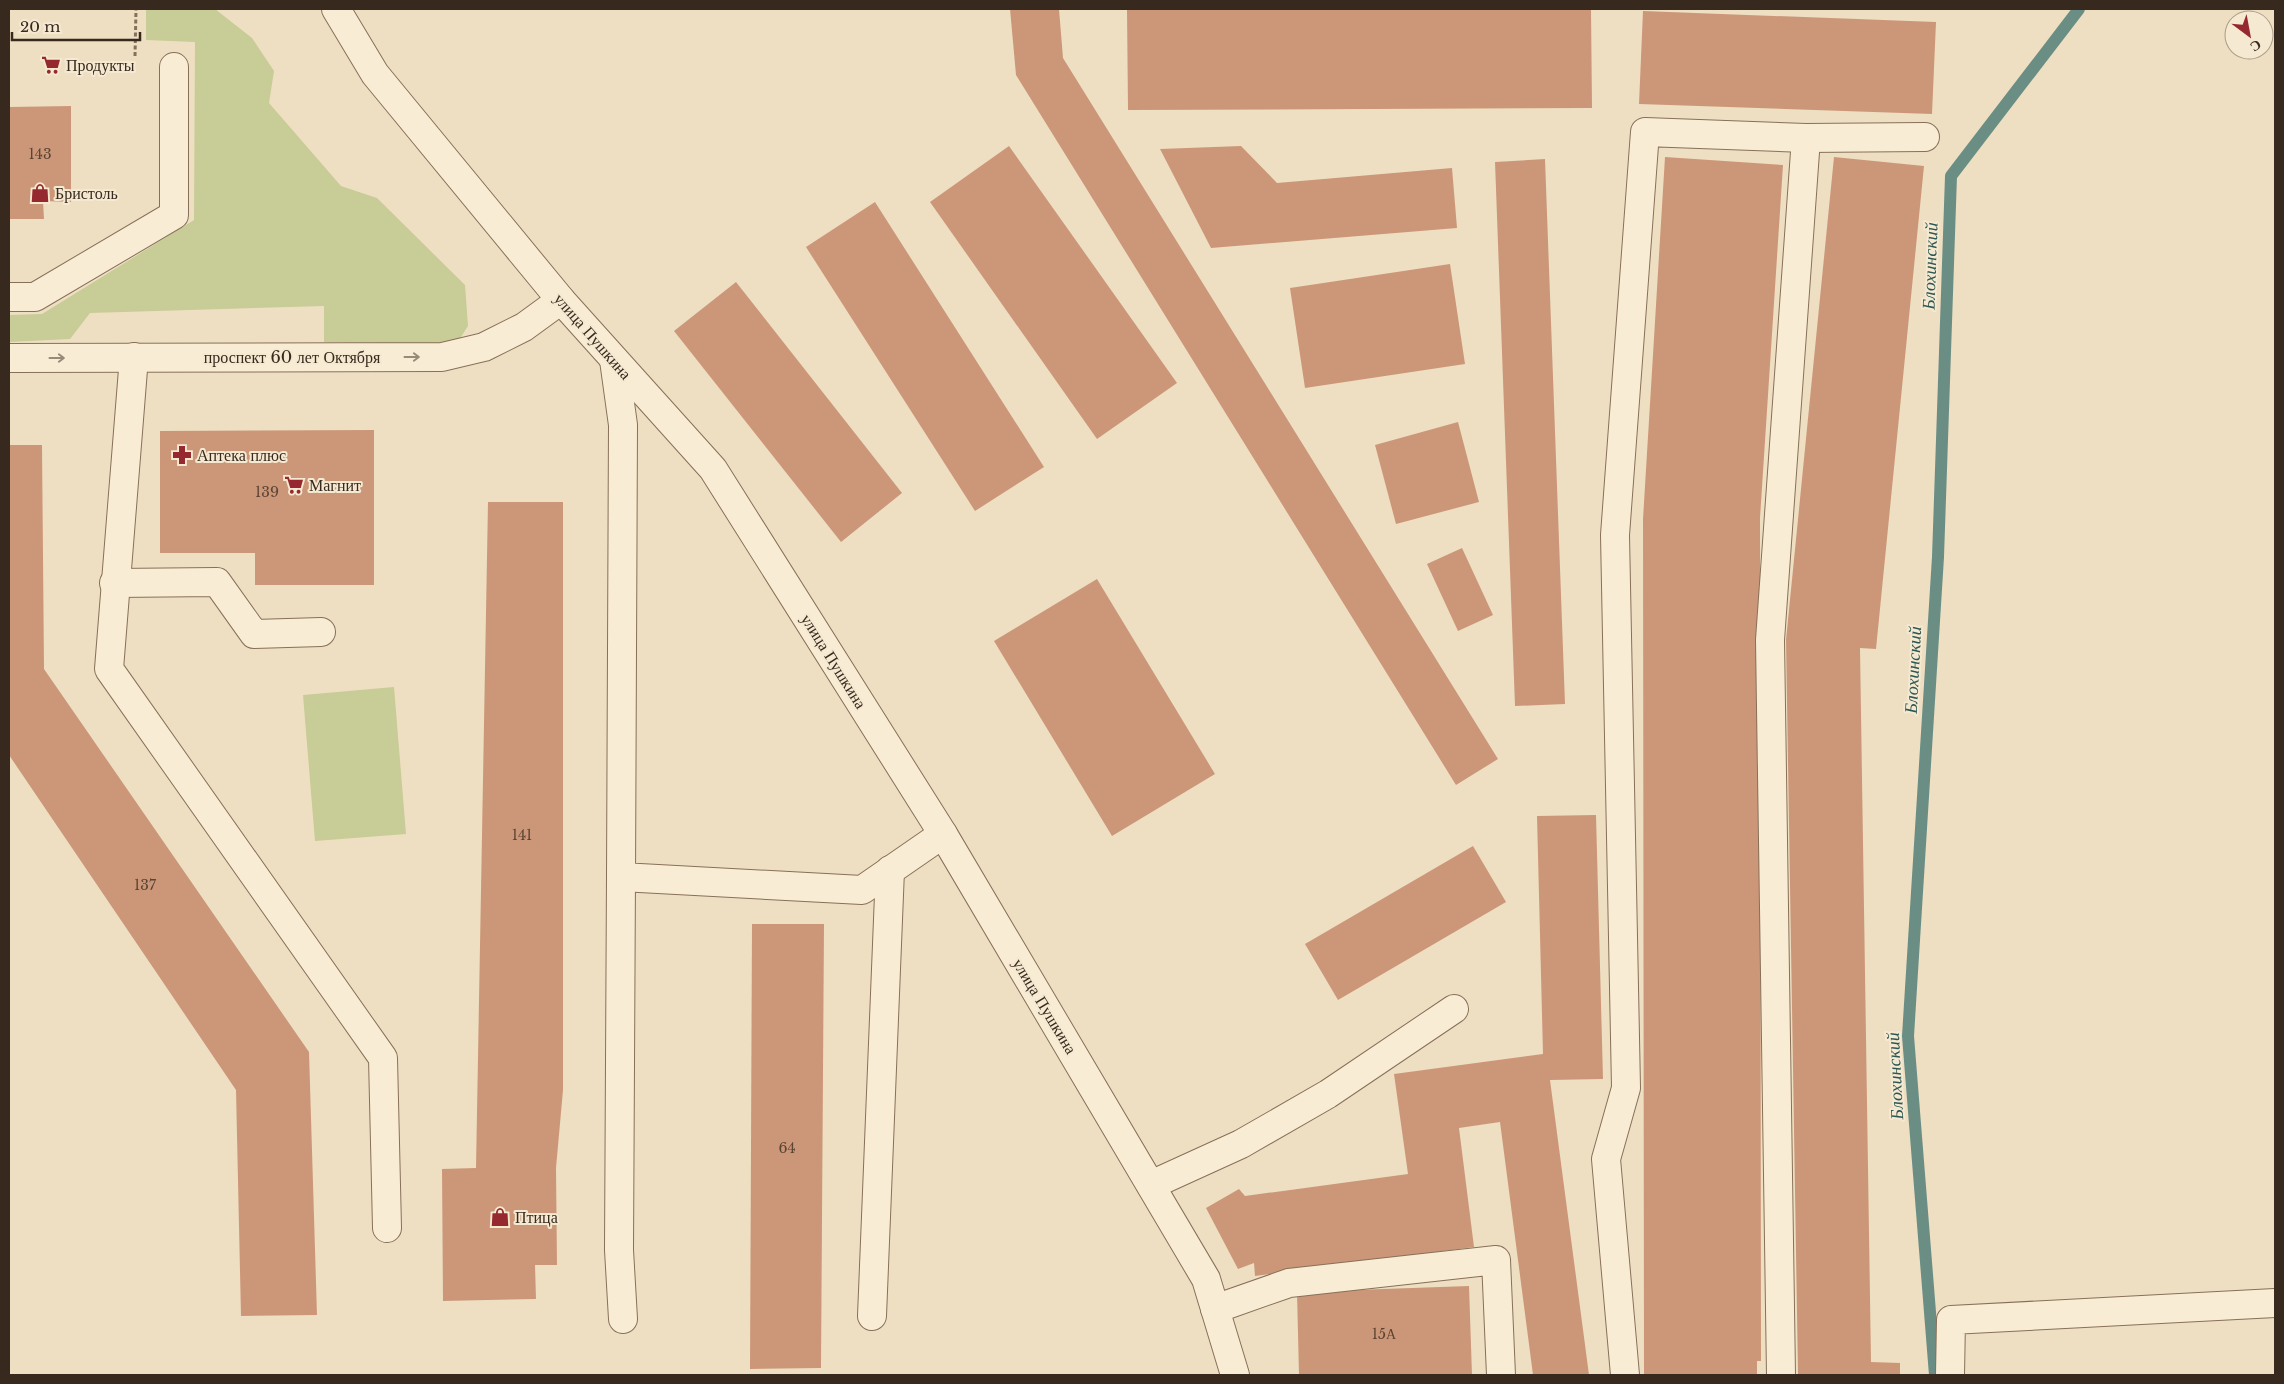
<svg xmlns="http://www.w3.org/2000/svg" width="2284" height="1384" font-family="'Libre Baskerville',serif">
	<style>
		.green { fill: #c8cc96 }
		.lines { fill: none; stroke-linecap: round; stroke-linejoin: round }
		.stream { stroke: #6b8e84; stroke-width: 12 }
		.building { fill: #cc9778 }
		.minor-casing { stroke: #877059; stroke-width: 30 }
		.path { stroke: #877059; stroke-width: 3; stroke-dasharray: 4 2.5; stroke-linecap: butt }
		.minor { stroke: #f9ecd5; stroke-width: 28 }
		.oneway { stroke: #988a79 }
		.labels { text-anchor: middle; stroke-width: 4; stroke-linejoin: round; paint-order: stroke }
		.number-label { font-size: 14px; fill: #5c4434 }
		.poi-label { font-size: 16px; fill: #37291d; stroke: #f5e9d1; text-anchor: start }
		.street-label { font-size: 16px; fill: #37291d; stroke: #f5e9d1 }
		.water-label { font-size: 18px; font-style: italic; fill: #2d5752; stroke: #f5e9d1 }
	</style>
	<rect width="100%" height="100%" fill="#eedfc2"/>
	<g class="green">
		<path d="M146 9H215L252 38 274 71 269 103 341 186 377 198 465 285 468 326 459 340 446 344 324 342V306L90 313 70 339 9 342V315L42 314 194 220 195 42 146 40Z"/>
		<path d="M394 687 406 834 315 841 303 695Z"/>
	</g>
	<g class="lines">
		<path class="stream" d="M1935 1375 1908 1036 1938 557 1951 176 2079 9"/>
	</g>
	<g class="building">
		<path d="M1010 9H1059L1063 58 1498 759 1456 785 1016 75Z"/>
		<path d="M1445 9H1591L1592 108 1128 110 1127 10Z"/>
		<path d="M1643 11 1936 22 1932 114 1639 104Z"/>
		<path d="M71 106V202L43 201 44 219H9V107Z"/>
		<path d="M1009 146 1177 383 1097 439 930 202Z"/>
		<path d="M1241 146 1277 183 1452 168 1457 228 1211 248 1160 149Z"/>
		<path d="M1665 157 1783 165 1760 518 1761 1361H1757V1375H1644L1643 519Z"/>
		<path d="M1834 157 1924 166 1876 649 1860 648 1871 1362 1900 1363V1375H1798L1786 640Z"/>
		<path d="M1545 159 1565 704 1515 706 1495 162Z"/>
		<path d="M875 202 1044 467 975 511 806 247Z"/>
		<path d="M1450 264 1465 364 1305 388 1290 288Z"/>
		<path d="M736 282 902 493 841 542 674 331Z"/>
		<path d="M1458 422 1479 502 1396 524 1375 445Z"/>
		<path d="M374 430V585H255V553H160V431Z"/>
		<path d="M9 445H42L44 669 309 1052 317 1315 241 1316 236 1090 9 755Z"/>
		<path d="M488 502H563V1090L556 1168 557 1265H535L536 1299 443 1301 442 1169 476 1168Z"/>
		<path d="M1462 548 1493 615 1458 631 1427 564Z"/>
		<path d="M1097 579 1215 774 1112 836 994 641Z"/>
		<path d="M1596 815 1603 1079 1550 1080 1589 1375H1533L1500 1122 1459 1128 1474 1247 1255 1276 1254 1263 1238 1269 1206 1208 1239 1189 1245 1196 1408 1174 1394 1074 1543 1054 1537 816Z"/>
		<path d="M1473 846 1506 902 1338 1000 1305 944Z"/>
		<path d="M752 924H824L821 1368 750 1369Z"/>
		<path d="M1469 1286 1472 1375H1299L1297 1292Z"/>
	</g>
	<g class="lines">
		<g class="minor-casing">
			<g id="minor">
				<path d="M336 9 375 74 561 300 713 469 943 834 1206 1279 1235 1375"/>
				<path d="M9 297H35L174 215V67"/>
				<path d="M134 357 109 669 383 1058 387 1228"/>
				<path d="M9 358 442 357 484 347 524 327 561 300"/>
				<path d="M614 360 623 425 621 877 862 890 943 834"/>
				<path d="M114 583 217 582 254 634 321 632"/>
				<path d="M621 877 619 1250 623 1319"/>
				<path d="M1151 1185 1241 1144 1328 1094 1454 1009"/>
				<path d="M1215 1309 1289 1283 1496 1260 1501 1375"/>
				<path d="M872 1316 890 870"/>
				<path d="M1625 1375 1606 1159 1626 1088 1615 535 1645 132 1806 138 1925 137"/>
				<path d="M1781 1375 1770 640 1806 138"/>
				<path d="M1950 1375 1951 1320 2275 1303"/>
			</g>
		</g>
		<path class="path" d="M135 56 136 9"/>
		<use href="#minor" class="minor"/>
	</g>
	<defs><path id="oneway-shaft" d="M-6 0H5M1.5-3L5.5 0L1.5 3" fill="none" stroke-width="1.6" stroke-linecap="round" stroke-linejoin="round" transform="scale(1.25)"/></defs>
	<g class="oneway">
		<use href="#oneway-shaft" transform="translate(412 357)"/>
		<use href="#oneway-shaft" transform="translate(57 358)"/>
	</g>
	<defs>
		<g id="supermarket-bare" transform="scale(1.5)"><path d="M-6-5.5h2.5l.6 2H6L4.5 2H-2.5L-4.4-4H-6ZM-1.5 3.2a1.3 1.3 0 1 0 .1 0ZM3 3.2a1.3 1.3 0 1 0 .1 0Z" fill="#96292f" stroke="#f5e9d1" stroke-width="2.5" paint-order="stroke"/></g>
		<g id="shop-bare" transform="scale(1.5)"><path d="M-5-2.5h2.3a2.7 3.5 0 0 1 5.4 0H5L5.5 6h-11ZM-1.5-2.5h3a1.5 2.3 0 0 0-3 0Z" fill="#96292f" stroke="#f5e9d1" stroke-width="2.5" paint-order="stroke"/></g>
		<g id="pharmacy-bare" transform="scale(1.5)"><path d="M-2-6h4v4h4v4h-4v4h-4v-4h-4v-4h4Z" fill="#96292f" stroke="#f5e9d1" stroke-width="2.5" paint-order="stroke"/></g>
	</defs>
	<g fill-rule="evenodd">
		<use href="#supermarket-bare" x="51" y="65"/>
		<use href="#shop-bare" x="40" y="193"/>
		<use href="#pharmacy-bare" x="182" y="455"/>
		<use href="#supermarket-bare" x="294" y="485"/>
		<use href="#shop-bare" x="500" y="1217"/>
	</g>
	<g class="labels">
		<g class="number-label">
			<text x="40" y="159">143</text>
			<text x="267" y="497">139</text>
			<text x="522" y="840">141</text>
			<text x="145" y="890">137</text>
			<text x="787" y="1153">64</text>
			<text x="1384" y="1339">15А</text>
		</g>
		<g class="poi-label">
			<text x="66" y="71">Продукты</text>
			<text x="55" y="199">Бристоль</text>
			<text x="197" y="461">Аптека плюс</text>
			<text x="309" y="491">Магнит</text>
			<text x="515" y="1223">Птица</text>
		</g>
		<g class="street-label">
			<text transform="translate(593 336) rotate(49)" y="6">улица Пушкина</text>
			<text x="292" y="363">проспект 60 лет Октября</text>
			<text transform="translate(834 661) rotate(58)" y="6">улица Пушкина</text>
			<text transform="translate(1045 1006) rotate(59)" y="6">улица Пушкина</text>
		</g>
		<g class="water-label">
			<text transform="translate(1930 266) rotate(-88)" y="6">Блохинский</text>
			<text transform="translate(1913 670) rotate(-87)" y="6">Блохинский</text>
			<text transform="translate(1895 1076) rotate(-93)" y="6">Блохинский</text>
		</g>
	</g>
	<rect width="2284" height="1384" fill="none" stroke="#37291d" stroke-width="20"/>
	<g transform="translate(2249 35) rotate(148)"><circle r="24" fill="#f5e9d1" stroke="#a99c89"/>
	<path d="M0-4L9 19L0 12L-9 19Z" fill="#96292f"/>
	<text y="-8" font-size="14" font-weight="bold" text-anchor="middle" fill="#37291d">С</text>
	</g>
	<path d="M12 32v8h128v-8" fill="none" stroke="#37291d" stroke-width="2.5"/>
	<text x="20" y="32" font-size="15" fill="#37291d" stroke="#f5e9d1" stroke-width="4" paint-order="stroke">20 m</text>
</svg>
